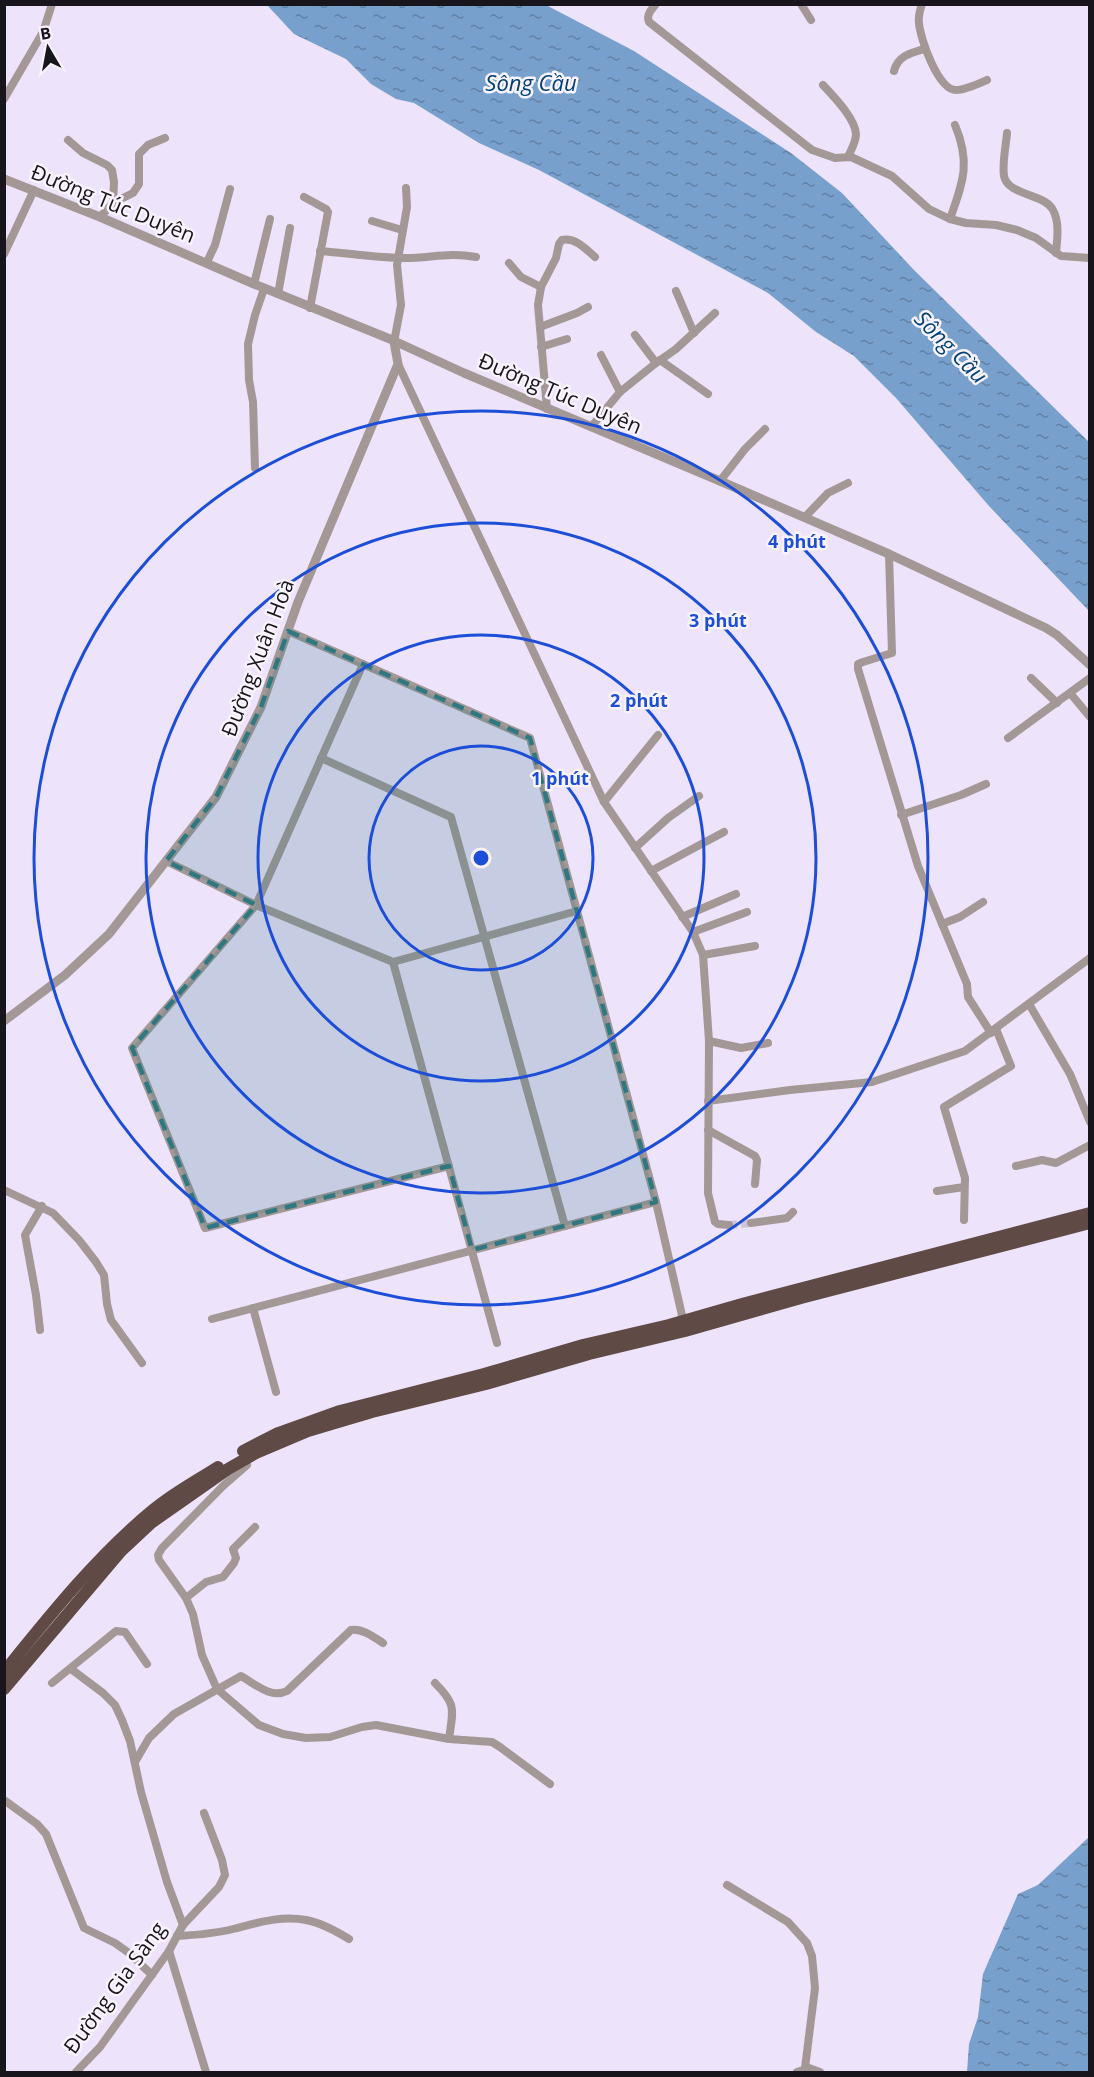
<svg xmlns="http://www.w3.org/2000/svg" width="1094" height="2077" font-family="'Open Sans',sans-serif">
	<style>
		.water { fill: url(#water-ripples) }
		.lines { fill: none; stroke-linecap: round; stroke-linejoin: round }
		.minor-tunnel { stroke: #cdc4d9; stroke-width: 8; stroke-dasharray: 8 4; stroke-linecap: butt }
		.minor { stroke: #a39895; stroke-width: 8 }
		.tertiary { stroke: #a39895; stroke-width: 9 }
		.trunk { stroke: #604a46; stroke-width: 12 }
		.marked { fill: #2f7781; fill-opacity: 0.2; stroke: #2f7781; stroke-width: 4.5; stroke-dasharray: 12 8; stroke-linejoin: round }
		.ring { fill: none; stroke: #1d4ed8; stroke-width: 3 }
		.labels { text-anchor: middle; stroke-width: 5; stroke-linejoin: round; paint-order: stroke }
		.street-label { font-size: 21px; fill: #19151d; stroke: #f8f3fd }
		.water-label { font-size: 22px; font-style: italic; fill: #004177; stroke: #f8f3fd }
		.centre { fill: #1d4ed8; stroke: #f8f3fd; stroke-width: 3 }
		.ring-label { font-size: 18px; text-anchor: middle; font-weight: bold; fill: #1d4ed8; stroke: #f8f3fd; stroke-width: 5; stroke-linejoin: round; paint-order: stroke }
	</style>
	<defs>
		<pattern id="water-ripples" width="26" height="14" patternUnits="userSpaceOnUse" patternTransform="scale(1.5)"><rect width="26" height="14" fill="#78a0cc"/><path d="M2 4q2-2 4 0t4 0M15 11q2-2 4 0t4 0" fill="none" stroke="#6281a5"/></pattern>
	</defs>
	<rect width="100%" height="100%" fill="#ede3fa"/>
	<g class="water">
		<path d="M267 5H546L634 51 791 153 842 193 914 270 1089 442V611L989 506 896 398 854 356 816 332 768 293 539 170 479 143 414 103 396 99 371 84 346 59 294 34Z"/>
		<path d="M1089 1837V2072H967L969 2044 978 2017 983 1974 1018 1894 1038 1885Z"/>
	</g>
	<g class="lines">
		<path class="minor-tunnel" d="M729 1225 751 1223"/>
		<g class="minor">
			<path d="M656 4C651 10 646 15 649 22L812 150 835 158 851 157 892 176 929 209 950 219 966 223 996 225 1017 230 1036 238 1061 256 1090 258"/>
			<path d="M801 4 811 20"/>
			<path d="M922 4C920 10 918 17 919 23 920 38 938 90 956 90 965 90 978 84 987 80"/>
			<path d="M894 71C898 56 910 53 924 49"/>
			<path d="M823 85C833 96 855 118 856 134 856 142 851 150 848 157"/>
			<path d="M4 99 43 32 52 4"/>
			<path d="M1007 133C1006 146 1002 163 1004 176 1008 196 1044 193 1053 210 1060 223 1057 240 1056 253"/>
			<path d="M68 140 83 153 107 165 112 170 114 182 113 203"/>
			<path d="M304 197 326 209 328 212 310 308"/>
			<path d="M100 217 113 203 133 193 139 184V154L148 145 165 138"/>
			<path d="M950 219C963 182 971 163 955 125"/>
			<path d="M372 221 402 230"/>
			<path d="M320 251C348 253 377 258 405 258 431 258 449 252 476 257"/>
			<path d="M4 254 34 190"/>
			<path d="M207 262 215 245 230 189"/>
			<path d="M509 263 521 277 541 287"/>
			<path d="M254 284 270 219"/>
			<path d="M676 291 694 333"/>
			<path d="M278 294 290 228"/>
			<path d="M540 327 577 313 588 307"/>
			<path d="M635 335 656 363"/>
			<path d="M394 342 401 305 397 265 407 207 406 188"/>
			<path d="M541 347 567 339"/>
			<path d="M601 355 620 392"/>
			<path d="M660 360 708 394"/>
			<path d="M398 364 604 802 693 932 703 955 709 1041 708 1193 715 1222 718 1224 729 1225"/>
			<path d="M547 409 538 305 541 287 556 258 559 244 562 240C575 237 586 249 595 257"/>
			<path d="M591 427 620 392 656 363 676 349 715 313"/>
			<path d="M255 468 253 402 249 380 248 344 255 315 264 289"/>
			<path d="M720 481 745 449 765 429"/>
			<path d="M805 517 828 493 848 483"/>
			<path d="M889 554 892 653 863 662 858 664V669L918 866 967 984 968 997 991 1033"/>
			<path d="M288 631 530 738 656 1202 684 1324"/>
			<path d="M363 664 256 905 132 1048 205 1228 449 1166"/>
			<path d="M1031 678 1057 703"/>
			<path d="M1070 693 1090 717"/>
			<path d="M1008 738 1090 678"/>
			<path d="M321 758 451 817 565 1226"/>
			<path d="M604 802 658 735"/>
			<path d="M901 815 961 795 986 784"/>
			<path d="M635 848 668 818 699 796"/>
			<path d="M166 861 256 905 393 962 497 1343"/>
			<path d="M651 871 724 832"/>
			<path d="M682 917 736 894"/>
			<path d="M942 924 960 917 983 902"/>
			<path d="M693 932 747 912"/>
			<path d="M703 955 755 946"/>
			<path d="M393 962 577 911"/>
			<path d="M1029 1004 1070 1074 1090 1122"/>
			<path d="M709 1041 741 1048 768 1043"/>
			<path d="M708 1101 790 1090 872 1082 965 1051 1090 958"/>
			<path d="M708 1130 755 1156 757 1160 755 1184"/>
			<path d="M1016 1166 1042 1160 1056 1163 1090 1145"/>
			<path d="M4 1190 53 1213 79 1240 96 1262 104 1275 107 1304 111 1320 142 1363"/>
			<path d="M937 1191 964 1187"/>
			<path d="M964 1220 965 1178 944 1107 1011 1066 996 1029"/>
			<path d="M751 1223 787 1218 793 1212"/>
			<path d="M253 1308 276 1392"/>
			<path d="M212 1319 656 1202"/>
			<path d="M40 1330 36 1295 25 1235 42 1206"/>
			<path d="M247 1465 223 1486 162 1548 158 1555 159 1560 186 1598 193 1614 202 1655 217 1689 259 1725 283 1734 306 1738 330 1737 362 1727 376 1725 449 1739 492 1742 500 1747 550 1784"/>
			<path d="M186 1598 206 1582 223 1577 234 1563 236 1558 233 1549 255 1527"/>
			<path d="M71 1669 103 1693 115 1705 122 1720 130 1741 141 1792 167 1882 183 1925"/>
			<path d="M52 1683 116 1631 125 1632 147 1664"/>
			<path d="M435 1683C457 1705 453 1709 449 1739"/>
			<path d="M135 1762 149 1738 174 1714 241 1676C255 1684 271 1699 287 1691L351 1630C362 1628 374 1637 383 1643"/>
			<path d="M4 1800 37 1824 46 1834 84 1928 115 1943 129 1953 152 1975"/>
			<path d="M727 1885 788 1922 807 1943 812 1956 815 1988 805 2068"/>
			<path d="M177 1936C195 1935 214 1934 233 1929 257 1923 281 1915 306 1920 322 1923 336 1931 349 1939"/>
			<path d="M169 1951 206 2072"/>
			<path d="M76 2072 100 2047 169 1951 183 1925 219 1887 225 1875 222 1860 204 1813"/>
			<path d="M797 2072 809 2068 820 2072"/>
		</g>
		<g class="tertiary">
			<path d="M4 179 100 217 254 284 390 339 464 373 720 481 889 554 1046 628 1057 635 1090 665"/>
			<path d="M4 1021 65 975 109 934 216 797 261 707 298 602 398 364 394 342"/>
		</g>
		<g class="trunk">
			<path d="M243 1451 276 1434 340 1411 484 1374 583 1345 669 1325 742 1304 1090 1213"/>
			<path d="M4 1672C50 1615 97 1556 153 1510 173 1493 196 1481 218 1467"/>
			<path d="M4 1689 121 1551 151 1523 228 1469 256 1453 308 1431 372 1412 486 1384 589 1354 685 1331 801 1298 1090 1223"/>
		</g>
	</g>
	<path class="marked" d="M288 631 530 738 656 1202 472 1250 449 1166 205 1228 132 1048 256 905 166 861 216 797 261 707Z"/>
	<g class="ring">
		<circle cx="481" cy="858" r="112"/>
		<circle cx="481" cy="858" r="223"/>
		<circle cx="481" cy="858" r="335"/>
		<circle cx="481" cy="858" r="447"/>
	</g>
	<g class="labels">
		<g class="street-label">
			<text transform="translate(113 204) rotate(22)" y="7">Đường Túc Duyên</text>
			<text transform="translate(560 394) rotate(23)" y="7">Đường Túc Duyên</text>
			<text transform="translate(258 658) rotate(-69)" y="7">Đường Xuân Hoà</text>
			<text transform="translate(115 1988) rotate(-54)" y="7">Đường Gia Sàng</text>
		</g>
		<g class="water-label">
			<text x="531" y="91">Sông Cầu</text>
			<text transform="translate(951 347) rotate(45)" y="8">Sông Cầu</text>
		</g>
	</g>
	<circle cx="481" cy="858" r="9" class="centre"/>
	<g class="ring-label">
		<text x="797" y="548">4 phút</text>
		<text x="718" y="627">3 phút</text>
		<text x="639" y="707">2 phút</text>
		<text x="560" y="785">1 phút</text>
	</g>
	<rect width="1094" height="2077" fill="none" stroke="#19151d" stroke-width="12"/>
	<g transform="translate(48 48) rotate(350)" stroke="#f8f3fd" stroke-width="4.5" paint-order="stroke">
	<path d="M0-4.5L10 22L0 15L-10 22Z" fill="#19151d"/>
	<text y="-9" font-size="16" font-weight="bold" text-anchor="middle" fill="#19151d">B</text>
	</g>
</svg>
